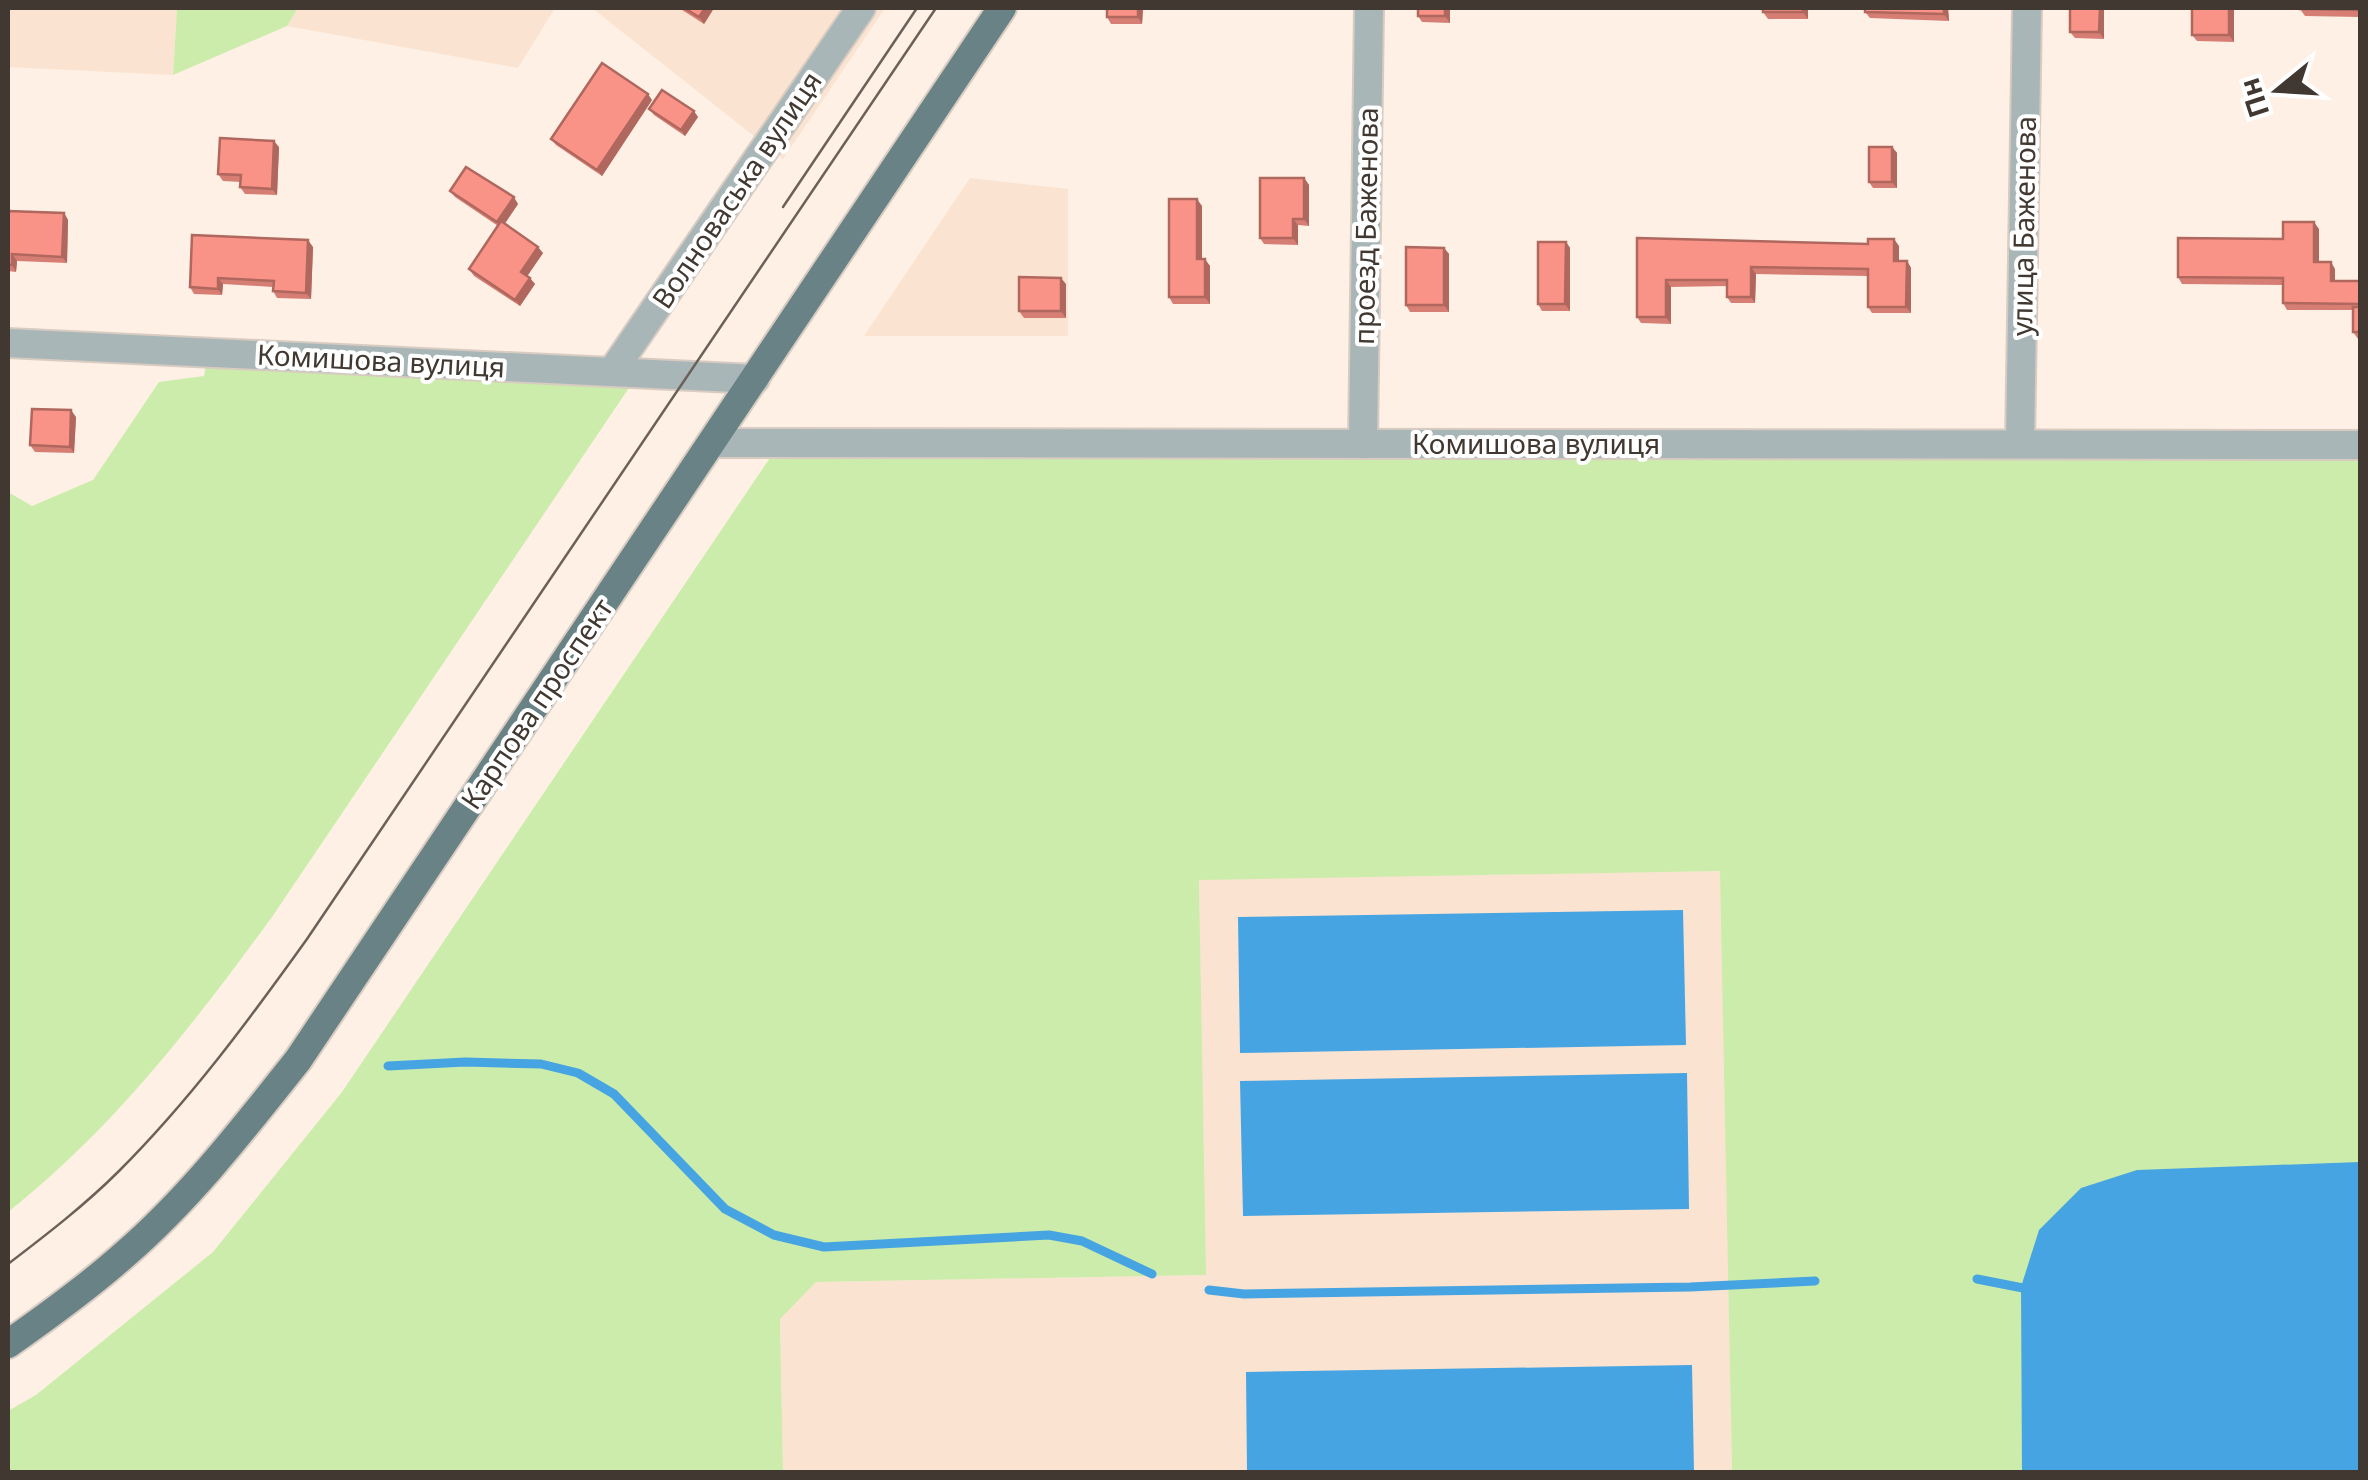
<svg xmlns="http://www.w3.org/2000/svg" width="2368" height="1480" font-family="'Noto Sans',sans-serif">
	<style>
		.built { fill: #fbe3d1 }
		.green { fill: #ccecab }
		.water { fill: #46a4e2 }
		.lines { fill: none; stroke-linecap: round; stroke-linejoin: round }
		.stream { stroke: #46a4e2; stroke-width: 9 }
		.minor-casing { stroke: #d8cbc1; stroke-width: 32 }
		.primary-casing { stroke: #d8cbc1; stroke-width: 32 }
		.minor { stroke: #a8b6b7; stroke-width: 28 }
		.primary { stroke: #698285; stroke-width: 28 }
		.tram { stroke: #6b6159; stroke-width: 2.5 }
		.wall { fill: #d77e74 }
		.shaded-wall { fill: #af675e }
		.building { fill: #fa9387; stroke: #af675e; stroke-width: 2.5 }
		.labels { text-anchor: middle; stroke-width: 8; stroke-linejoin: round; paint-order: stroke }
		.street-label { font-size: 28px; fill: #413831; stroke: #fff }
	</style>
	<rect width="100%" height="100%" fill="#fef0e5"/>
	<g class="built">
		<path d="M8 8H177L173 75 8 67Z"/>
		<path d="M298 8H555L518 68 287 26Z"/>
		<path d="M592 8H885L783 159Z"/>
		<path d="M970 178 1068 189V336H864Z"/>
		<path d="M1721 871 1732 1472H783L780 1318 816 1282 1205 1275 1199 879Z"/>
	</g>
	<g class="green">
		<path d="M177 8H298L287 26 173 75Z"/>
		<path d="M208 353 639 373 272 917C193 1025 113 1129 8 1212V492L32 506 93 480 159 382 204 376Z"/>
		<path d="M780 443 2360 445V1472H1732L1720 871 1199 880 1206 1275 816 1282 780 1319 783 1472H8V1411L36 1395 213 1252 342 1092Z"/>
	</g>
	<g class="water">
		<path d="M1683 910 1686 1045 1240 1053 1238 917Z"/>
		<path d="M1687 1073 1689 1209 1243 1216 1240 1081Z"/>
		<path d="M2360 1162V1472H2022L2021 1287 2039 1230 2081 1188 2137 1170Z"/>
		<path d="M1692 1365 1694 1472H1247L1246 1372Z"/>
	</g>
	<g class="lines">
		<g class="stream">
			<path d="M388 1066 465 1062 541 1064 578 1073 614 1094 725 1209 774 1235 824 1247 1049 1235 1082 1241 1152 1274"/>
			<path d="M1977 1279 2028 1289"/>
			<path d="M1209 1290 1244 1294 1690 1287 1815 1281"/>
		</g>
		<g class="minor-casing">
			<g id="minor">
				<path d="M8 343 755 379"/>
				<path d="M612 372 861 8"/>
				<path d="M712 443 2360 445"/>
				<path d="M1363 444 1369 8"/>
				<path d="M2020 444 2027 8"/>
			</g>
		</g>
		<g class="primary-casing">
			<path id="primary" d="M8 1344C48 1316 87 1288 124 1255 190 1198 244 1128 298 1060L1002 8"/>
		</g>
		<use href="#minor" class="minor"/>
		<use href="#primary" class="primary"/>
		<g class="tram">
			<path d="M783 207 917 8"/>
			<path d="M8 1264C46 1235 85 1205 119 1171 190 1100 249 1020 307 939L936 8"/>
		</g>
	</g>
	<g class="wall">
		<path d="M679 8H714L704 24Z"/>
		<path d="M1107 8H1143L1142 24H1111L1107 17Z"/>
		<path d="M1219 8H1243V10H1221Z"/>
		<path d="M1418 8H1476V9H1450V23L1422 22 1418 16Z"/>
		<path d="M1763 8H1808V19H1768L1763 12Z"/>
		<path d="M1948 8 1949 21 1870 18 1865 12Z"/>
		<path d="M2104 8V39L2075 38 2070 32Z"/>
		<path d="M2192 8H2234V42L2197 41 2192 35Z"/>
		<path d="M2360 8V17L2305 16 2300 9Z"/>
		<path d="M652 100 602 176 556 145 551 139Z"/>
		<path d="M649 109 698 117 685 136 654 115Z"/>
		<path d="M279 147 277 195 245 194 240 187 241 182 223 181 218 174Z"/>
		<path d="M1892 147 1897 153V188H1873L1869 182Z"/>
		<path d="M1304 178 1309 185V226L1298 225V245L1264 244 1260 238Z"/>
		<path d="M450 191 518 204 504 224 543 253 527 276 535 284 520 306 474 276 469 269 498 226 455 197Z"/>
		<path d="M1202 206V259L1210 266V304H1173L1169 297Z"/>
		<path d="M8 211 64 213 68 220 67 263 17 261 16 272 8 271Z"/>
		<path d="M2319 229V262L2335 269V281H2360V339H2358L2353 332V310H2287L2283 303V285L2182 284 2178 277 2283 239Z"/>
		<path d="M1637 238 1899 246V261H1907L1911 268V313H1872L1868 307V276L1756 274 1755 303H1731L1727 297V286L1671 287V324L1641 323 1637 317Z"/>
		<path d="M1566 242 1570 248V311H1542L1538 304Z"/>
		<path d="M313 247 311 299 277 298 273 291V287L223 284 222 295 194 294 190 287Z"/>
		<path d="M1444 248 1449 254V312H1410L1406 305Z"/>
		<path d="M1066 284V318H1024L1019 311Z"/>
		<path d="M76 417 74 453 35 452 30 445Z"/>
	</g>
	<g class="shaded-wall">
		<path d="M705 8H714L704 24 699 17Z"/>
		<path d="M1138 8H1143L1142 24 1138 17Z"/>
		<path d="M1445 8 1450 9V23L1445 16Z"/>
		<path d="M1803 8H1808V19L1803 12Z"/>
		<path d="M1944 8H1948L1949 21 1944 14Z"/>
		<path d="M2100 8H2104V39L2099 32Z"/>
		<path d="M2229 8H2234V42L2229 35Z"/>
		<path d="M648 94 652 100 602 176 597 170Z"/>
		<path d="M694 111 698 117 685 136 681 130Z"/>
		<path d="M274 141 279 147 277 195 272 189Z"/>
		<path d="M1892 147 1897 153V188L1892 182Z"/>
		<path d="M1304 178 1309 185V226L1304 219Z"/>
		<path d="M514 197 518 204 502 228 497 222Z"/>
		<path d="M1197 199 1202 206V266L1197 259Z"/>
		<path d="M64 213 68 220 67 263 62 257Z"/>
		<path d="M1293 219 1298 225V245L1293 238Z"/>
		<path d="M2314 222 2319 229V269L2314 262Z"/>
		<path d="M1894 239 1899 246V268L1894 261Z"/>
		<path d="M308 240 313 247 311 299 306 293Z"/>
		<path d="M1566 242 1570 248V311L1565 304Z"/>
		<path d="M538 247 543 253 526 278 521 272Z"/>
		<path d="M1444 248 1449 254V312L1444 305Z"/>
		<path d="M12 254 17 261 16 272 12 265Z"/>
		<path d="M1205 259 1210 266V304L1205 297Z"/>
		<path d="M1907 261 1911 268V313L1906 307Z"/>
		<path d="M2331 262 2335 269V288L2331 281Z"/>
		<path d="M1751 267 1756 274 1755 303 1751 297Z"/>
		<path d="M218 278 223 284 222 295 218 289Z"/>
		<path d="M530 278 535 284 520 306 515 300Z"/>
		<path d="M1061 278 1066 284V318L1061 311Z"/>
		<path d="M1666 280 1671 287V324L1666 317Z"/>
		<path d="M71 410 76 417 74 453 70 447Z"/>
	</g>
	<g class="building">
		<path d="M684 8H705L699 17Z"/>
		<rect x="1107" y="8" width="31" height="9"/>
		<rect x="1418" y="8" width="27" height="8"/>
		<rect x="1763" y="8" width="40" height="4"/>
		<path d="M1865 8H1944V14L1865 12Z"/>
		<path d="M2070 8H2100L2099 32H2070Z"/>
		<rect x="2192" y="8" width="37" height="27"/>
		<path d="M2300 8H2360V10L2300 9Z"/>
		<path d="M602 63 648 94 597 170 551 139Z"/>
		<path d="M662 90 694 111 681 130 649 109Z"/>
		<path d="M220 138 274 141 272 189 240 187 241 175 218 174Z"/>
		<rect x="1869" y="147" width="23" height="35"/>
		<path d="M466 167 514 197 497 222 450 191Z"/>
		<path d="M1260 178H1304V219H1293V238H1260Z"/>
		<path d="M1169 199H1197V259H1205V297H1169Z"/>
		<path d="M8 211 64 213 62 257 12 254V265H8Z"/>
		<path d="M501 221 538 247 521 272 530 278 515 300 469 269Z"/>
		<path d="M2283 222H2314V262H2331V281H2360V304L2283 303V278L2178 277V238L2283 239Z"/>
		<path d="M192 235 308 240 306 293 273 291 274 281 218 278V289L190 287Z"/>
		<path d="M1637 238 1868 244V239H1894V261H1907L1906 307H1868V269L1751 267V297H1727V280H1666V317H1637Z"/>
		<path d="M1538 242H1566L1565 304H1538Z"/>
		<path d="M1406 247 1444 248V305H1406Z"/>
		<path d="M1019 277 1061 278V311H1019Z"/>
		<rect x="2353" y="307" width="7" height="25"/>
		<path d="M32 409 71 410 70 447 30 445Z"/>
	</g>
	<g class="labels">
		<g class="street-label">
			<text transform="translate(737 190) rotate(-56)" y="10">Волноваська вулиця</text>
			<text transform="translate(1366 226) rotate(-89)" y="10">проезд Баженова</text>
			<text transform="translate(2024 226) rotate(-89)" y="10">улица Баженова</text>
			<text transform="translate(381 361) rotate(3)" y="10">Комишова вулиця</text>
			<text x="1536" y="454">Комишова вулиця</text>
			<text transform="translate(537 704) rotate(-56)" y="10">Карпова проспект</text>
		</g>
	</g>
	<rect width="2368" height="1480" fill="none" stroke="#413831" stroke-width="20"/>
	<g transform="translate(2278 90) rotate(252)" stroke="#ffffff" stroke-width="8" paint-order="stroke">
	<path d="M0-8L18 38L0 25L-18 38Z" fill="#413831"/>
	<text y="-15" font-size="28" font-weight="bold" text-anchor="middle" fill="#413831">Пн</text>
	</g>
</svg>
